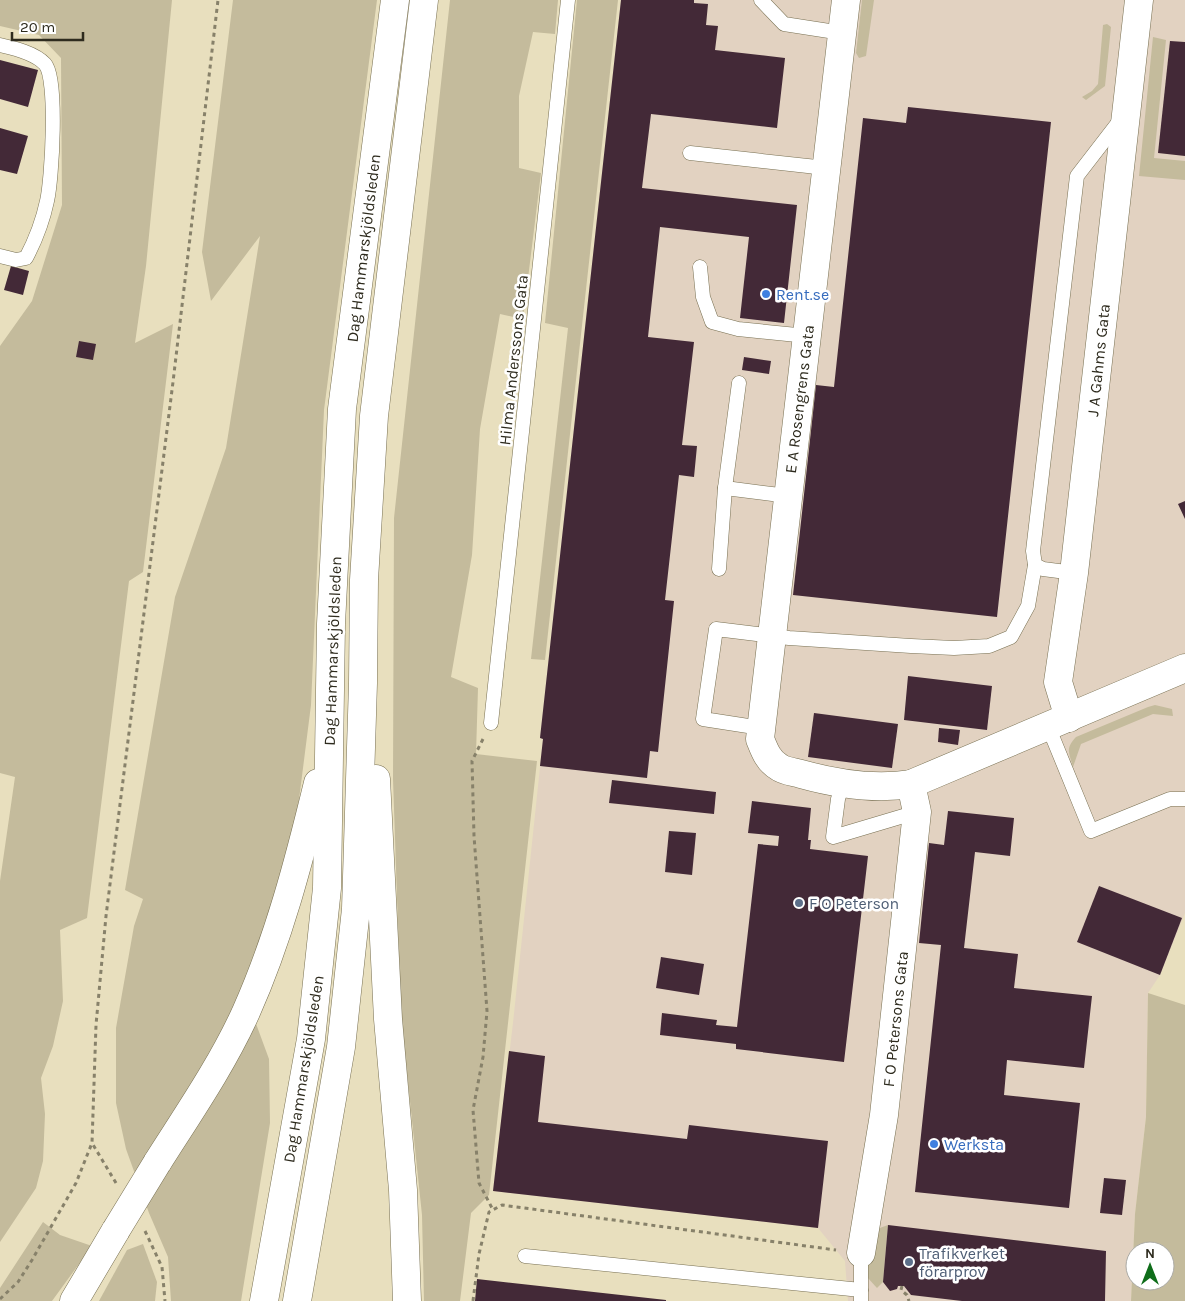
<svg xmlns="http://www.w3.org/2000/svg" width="1185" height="1301" font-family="Karla,sans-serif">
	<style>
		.commercial { fill: #e2d2c1 }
		.green { fill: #c4bb9c; fill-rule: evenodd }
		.building { fill: #432937 }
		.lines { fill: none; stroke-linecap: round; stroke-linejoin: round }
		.service-casing { stroke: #787052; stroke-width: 15 }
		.minor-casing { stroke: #787052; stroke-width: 29 }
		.primary-casing { stroke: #787052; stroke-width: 29 }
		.path { stroke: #87816a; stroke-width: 3; stroke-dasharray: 4 4; stroke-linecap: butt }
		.service { stroke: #fff; stroke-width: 14 }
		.minor { stroke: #fff; stroke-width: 28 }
		.primary { stroke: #fff; stroke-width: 28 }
		.primary-bridge-casing { stroke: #787052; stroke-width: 29; stroke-linecap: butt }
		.primary-bridge { stroke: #fff; stroke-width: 28 }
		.shop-dot { fill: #3f7fe0; stroke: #fff; stroke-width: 2 }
		.service-dot { fill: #5c6f8a; stroke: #fff; stroke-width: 2 }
		.labels { text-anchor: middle; stroke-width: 5; stroke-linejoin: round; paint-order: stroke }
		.street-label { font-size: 16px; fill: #2e2b1e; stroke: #fff }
		.shop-label { font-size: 16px; fill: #366cbe; stroke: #fff; text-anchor: start }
		.service-label { font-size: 16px; fill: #4e5e75; stroke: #fff; text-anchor: start }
	</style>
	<rect width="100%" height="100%" fill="#e8dfbe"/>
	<path class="commercial" d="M621 0H1185V913L1160 975 1148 993 1146 1117 1135 1214 1131 1301H848L845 1261 818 1228 493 1191 513 1023 543 739 540 738Z"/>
	<g class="green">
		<path d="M0 0H172L146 266 135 343 173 324 143 572 129 581 87 918 60 930 63 1001 53 1046 41 1078 45 1114 43 1161 36 1188 0 1242V881L15 777 0 773V346L32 301 62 205 61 58 39 35 0 26Z"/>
		<path d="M233 0H377L324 410 311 705 295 831 244 991 269 1059 270 1123 241 1301H171L168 1257 149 1213 126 1149 116 1103V1028L134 926 143 899 125 890 175 597 226 448 260 236 211 301 202 252Z"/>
		<path d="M450 0H558L555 34 533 32 519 96V168L541 173 523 319 500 314 480 429 472 555 451 677 478 688 476 754 537 761 489 1195 471 1213 460 1301H424L422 1215 401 1016 393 779 394 518Z"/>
		<path d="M577 0H618L545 660 531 659 568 328 545 323Z"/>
		<path d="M862 0H874L866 56 859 58 856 53Z"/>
		<path d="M1107 24 1111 27 1105 86 1086 100 1082 97 1092 91 1098 84 1103 25Z"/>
		<path d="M1153 37 1166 40 1154 158 1185 161V180L1139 176Z"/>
		<path d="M1155 705 1172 709 1173 716 1153 714 1081 744 1073 767C1069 752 1065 749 1076 737L1148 707Z"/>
		<path d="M1148 993 1185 1005V1301H1131L1135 1214 1146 1117ZM1135 1251H1165V1281H1135Z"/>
		<path d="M43 1222 60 1235 92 1246 52 1301H0V1288Z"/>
		<path d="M888 1225 883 1282 877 1288 867 1277 869 1256 877 1229Z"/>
		<path d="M143 1244 157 1282 155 1301H99L127 1250Z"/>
	</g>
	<g class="building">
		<path d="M621 0H694V3L708 4 706 25 718 26 715 50 785 58 777 128 651 114 642 188 797 205 784 323 740 318 749 237 660 227 648 337 694 342 682 445 697 446 694 477 679 475 665 600 674 601 658 752 650 751 647 778 540 766 543 739 540 738Z"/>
		<path d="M1170 41 1185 42V156L1158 153Z"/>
		<path d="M0 60 38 70 28 107 0 99Z"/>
		<path d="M908 107 1051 122 997 617 793 595 816 385 834 387 863 118 906 123Z"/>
		<path d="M0 128 28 136 17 174 0 170Z"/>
		<path d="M11 266 29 271 23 295 4 290Z"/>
		<path d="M79 341 96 344 93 360 76 357Z"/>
		<path d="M744 357 771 361 769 374 742 370Z"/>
		<path d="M1185 501V519L1178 504Z"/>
		<path d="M908 676 992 686 987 730 904 720Z"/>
		<path d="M814 713 898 724 892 768 808 757Z"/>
		<path d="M939 728 960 730 958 745 938 742Z"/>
		<path d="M612 780 716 792 714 814 609 803Z"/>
		<path d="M752 801 811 808 808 840H811L810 849 868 856 844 1062 736 1049V1044L660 1035 662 1013 717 1020 716 1025 737 1027 758 844 778 846 779 836 748 833Z"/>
		<path d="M948 811 1014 818 1010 856 975 852 964 948 1018 954 1014 988 1092 996 1084 1068 1007 1060 1004 1095 1080 1103 1069 1208 915 1192 941 945 919 943 929 843 944 845Z"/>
		<path d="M669 831 696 833 692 875 665 872Z"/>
		<path d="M1099 886 1182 918 1160 975 1077 942Z"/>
		<path d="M661 957 704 964 699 995 656 988Z"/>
		<path d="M509 1051 545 1056 538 1122 687 1139 689 1125 828 1141 818 1228 493 1191Z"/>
		<path d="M1104 1178 1126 1180 1122 1215 1100 1213Z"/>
		<path d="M888 1225 1106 1251 1105 1301H962L911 1295 904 1286H898L897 1289 890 1291 883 1282Z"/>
		<path d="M477 1279 666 1300V1301H475Z"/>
	</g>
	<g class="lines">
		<g class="service-casing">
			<g id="service">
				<path d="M761 0 784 24 842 33"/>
				<path d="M0 45C14 48 35 53 45 64 58 78 52 180 47 201 43 220 35 241 26 258L16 260 0 256"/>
				<path d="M690 153 826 168"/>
				<path d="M700 267 703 297 712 322 738 329 807 336"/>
				<path d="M739 383 725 488 788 496"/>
				<path d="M719 569 725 488"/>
				<path d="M1074 573 1043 569 1035 565 1033 551 1077 176 1121 119"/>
				<path d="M491 723 568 0"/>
				<path d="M1048 726 1091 831 1170 799H1185"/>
				<path d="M761 728 703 719 716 629 789 638 911 646 954 648 989 646 1011 637 1028 606 1035 565"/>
				<path d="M843 783 838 799 833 837 917 812"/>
				<path d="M525 1256 861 1290"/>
				<path d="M861 1301V1253"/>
			</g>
		</g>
		<g class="minor-casing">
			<g id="minor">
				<path d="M846 0 760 739C764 749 768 761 779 767 784 771 794 772 801 774 837 784 874 790 911 784L1185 668"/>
				<path d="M1069 718 1058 682 1074 573 1139 0"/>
				<path d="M861 1253 884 1115 917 812 911 784"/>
			</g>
		</g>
		<g class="primary-casing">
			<g id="primary">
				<path d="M376 779 388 1019 403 1190 407 1301"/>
				<path d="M157 1163C188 1114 222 1065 246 1012 279 938 299 861 318 783"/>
				<path d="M74 1301 116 1230"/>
				<path d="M264 1301 311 1039 327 888 331 624 342 409 395 0"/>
				<path d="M297 1301 341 1047 356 909 363 683 364 580 374 416 424 0"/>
			</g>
		</g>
		<g class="path">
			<path d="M483 739 472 761 474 836 487 1011 483 1057 473 1110 479 1183 493 1210"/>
			<path d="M116 1183 92 1143 96 1025 106 916 173 382 218 0"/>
			<path d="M145 1231 162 1267 165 1301"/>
			<path d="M902 1286 901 1290 907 1295 909 1301"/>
			<path d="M0 1299 18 1282 32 1260 76 1183 92 1143"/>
			<path d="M473 1301 479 1254 489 1212 502 1205 836 1250"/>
		</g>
		<use href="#service" class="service"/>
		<use href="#minor" class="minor"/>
		<use href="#primary" class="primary"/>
		<g class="primary-bridge-casing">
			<path id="primary-bridge" d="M116 1230 157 1163"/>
		</g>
		<use href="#primary-bridge" class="primary-bridge"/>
	</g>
	<g class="shop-dot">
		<circle cx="766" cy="294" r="5"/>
		<circle cx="934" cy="1144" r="5"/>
	</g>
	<g class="service-dot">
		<circle cx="799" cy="903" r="5"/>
		<circle cx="909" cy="1262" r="5"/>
	</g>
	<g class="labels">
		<g class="street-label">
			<text transform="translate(363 248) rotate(-83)" y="6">Dag Hammarskjöldsleden</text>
			<text transform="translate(513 360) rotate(-84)" y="6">Hilma Anderssons Gata</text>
			<text transform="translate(1098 360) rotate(-84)" y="6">J A Gahms Gata</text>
			<text transform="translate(799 399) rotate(-83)" y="6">E A Rosengrens Gata</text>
			<text transform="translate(332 651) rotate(-88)" y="6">Dag Hammarskjöldsleden</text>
			<text transform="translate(895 1019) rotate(-84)" y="6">F O Petersons Gata</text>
			<text transform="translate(303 1069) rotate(-81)" y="6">Dag Hammarskjöldsleden</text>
		</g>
		<g class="shop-label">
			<text x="776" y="300">Rent.se</text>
			<text x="944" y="1150">Werksta</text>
		</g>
		<g class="service-label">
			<text x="809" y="909">F O Peterson</text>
			<text x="919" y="1259">Trafikverket<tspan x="919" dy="18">förarprov</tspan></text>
		</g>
	</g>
	<g transform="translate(1150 1266)"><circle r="24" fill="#ffffff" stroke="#abaaa5"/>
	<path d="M0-4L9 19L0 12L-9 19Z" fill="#0f6d1a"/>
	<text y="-8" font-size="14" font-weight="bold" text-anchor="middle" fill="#2e2b1e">N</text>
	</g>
	<path d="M12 32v8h71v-8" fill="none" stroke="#2e2b1e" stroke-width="2.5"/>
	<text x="20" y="32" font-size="15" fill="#2e2b1e" stroke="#ffffff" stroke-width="4" paint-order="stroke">20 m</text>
</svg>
